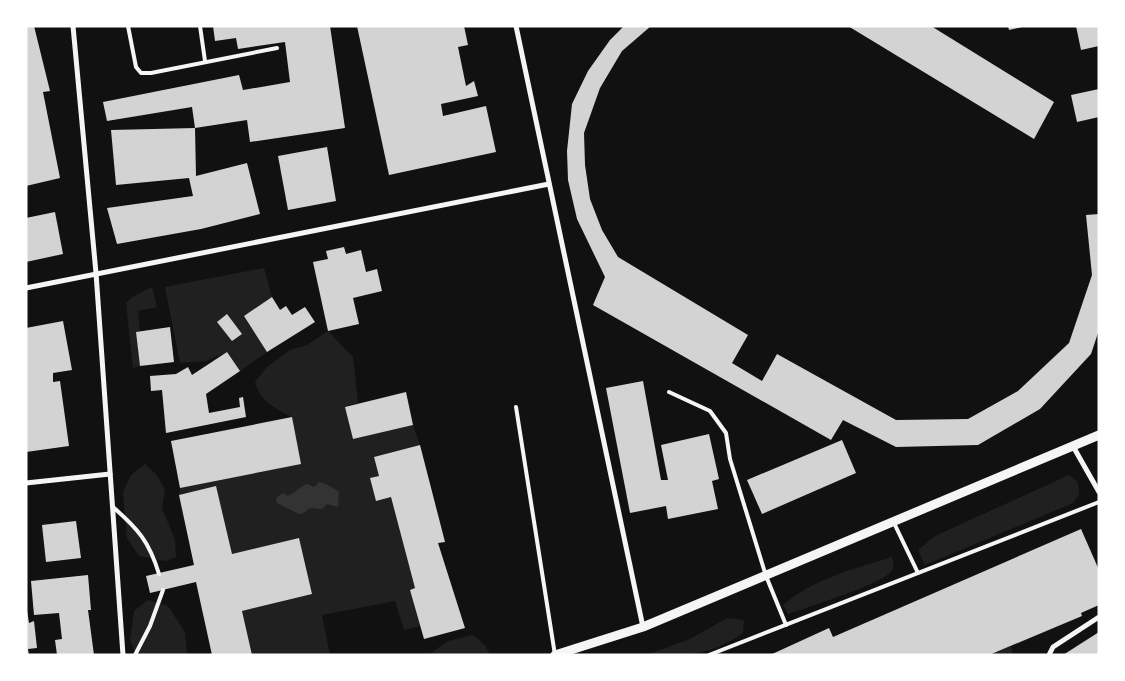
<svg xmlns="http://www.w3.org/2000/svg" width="1125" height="681" font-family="'IBM Plex Sans',sans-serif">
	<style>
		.green { fill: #202020 }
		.water { fill: #333 }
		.building { fill: #d3d3d3 }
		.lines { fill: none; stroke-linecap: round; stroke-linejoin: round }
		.service { stroke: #f5f5f5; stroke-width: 4 }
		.minor { stroke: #f5f5f5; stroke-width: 5 }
		.tertiary { stroke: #f5f5f5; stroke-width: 9 }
	</style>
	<rect width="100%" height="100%" fill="#111"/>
	<g class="green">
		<path d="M264 268 272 297 244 316 267 352 240 371 227 352 206 361 180 363 165 287Z"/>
		<path d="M152 287 157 307 138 311 140 331 136 332 140 366 133 368 126 303 134 296Z"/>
		<path d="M328 331 353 357 358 403 345 406 353 439 413 425 420 445 374 457 379 476 370 478 376 501 391 497 415 588 410 590 420 626 404 630 395 601 322 615 330 655H252L242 611 312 594 299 538 232 554 216 487 179 495 180 488 292 417C275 408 261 402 255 382L267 367 290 350 307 345Z"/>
		<path d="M145 464 157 475 165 490 162 508 175 540 176 557 166 561 139 556 127 538 123 492 131 475Z"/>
		<path d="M1069 475 1078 482 1079 495 1073 503 925 565 918 550 935 536Z"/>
		<path d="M892 557C893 562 895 567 891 572 879 585 808 607 788 614L783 605C815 578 854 569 892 557Z"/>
		<path d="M148 600 168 606 185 632 187 655H136L130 640 134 611Z"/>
		<path d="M727 618 744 620 743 633C709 657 684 655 646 655L690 639Z"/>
		<path d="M473 635 485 645 490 655H428L448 641Z"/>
		<path d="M1011 646 1013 655H989Z"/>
	</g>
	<path class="water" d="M319 482C328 484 333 488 339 492L338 507 327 504 322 509 310 508 302 514H299L277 503 276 498 283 493 288 496C295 493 300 486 307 484L314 487Z"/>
	<g class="building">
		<path d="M26 26H34L50 91 43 92 60 178 26 186Z"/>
		<path d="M213 26H330L345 128 250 142 247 120 195 128 192 107 107 121 103 102 239 75 243 90 290 82 285 42 238 49 236 38 215 41Z"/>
		<path d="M357 26H464L468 45 458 47 466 86 474 81 478 96 441 104 443 116 486 106 496 152 389 175Z"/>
		<path d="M624 26H651L622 51 600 88 584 133 585 165 590 199 602 230 618 257 748 335 732 363 762 381 777 354 896 420 968 419 1018 391 1069 343 1092 275 1086 215 1099 214V330L1091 354 1040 409 978 445 896 447 843 420 831 440 593 305 605 277 577 219 568 180 567 151 572 104 588 71 610 40Z"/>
		<path d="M848 26H931L1054 102 1034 139Z"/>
		<path d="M1008 26H1022V27L1009 30Z"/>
		<path d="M1076 26H1099V46L1081 50Z"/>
		<path d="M1099 89V117L1077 122 1071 95Z"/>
		<path d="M195 128 196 176 247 163 260 214 201 229 117 244 107 208 193 196 189 178 116 185 111 130Z"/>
		<path d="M327 147 336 201 288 210 278 156Z"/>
		<path d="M55 212 63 254 26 262V218Z"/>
		<path d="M344 247 346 254 361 250 366 272 377 269 382 291 353 298 359 324 328 331 313 262 328 259 326 251Z"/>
		<path d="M272 297 280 310 286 306 292 315 305 307 315 322 267 352 244 316Z"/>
		<path d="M227 314 242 334 232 341 217 322Z"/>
		<path d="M63 321 72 370 53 373V382L60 381 69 446 26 452V328Z"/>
		<path d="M170 327 174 362 140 366 136 332Z"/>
		<path d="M227 352 240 371 206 394 209 413 240 407 239 398 243 397 246 417 166 433 162 390 151 391 150 376 176 374 188 367 192 375Z"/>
		<path d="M643 381 661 480H668L661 445 709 434 719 479 712 481 718 509 668 519 666 506 630 513 606 388Z"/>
		<path d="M406 392 413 425 353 439 345 407Z"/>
		<path d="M292 417 301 464 180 488 171 441Z"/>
		<path d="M842 440 856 473 762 514 747 480Z"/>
		<path d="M420 445 445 542 438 543 465 628 424 639 410 590 415 588 391 497 376 501 370 478 379 476 374 457Z"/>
		<path d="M216 486 232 554 299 538 312 594 242 611 252 655H212L196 582 150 593 146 576 194 565 179 495Z"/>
		<path d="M76 521 81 558 46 562 42 525Z"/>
		<path d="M1081 529 1099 570V605L1081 613 1082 616 989 655H770L829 628 833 637Z"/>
		<path d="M88 575 91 610H88L94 655H57L55 640 62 639 59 613 34 615 31 581Z"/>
		<path d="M26 604 29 623 34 621 37 648 28 649 29 655H26Z"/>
		<path d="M1099 632V655H1063Z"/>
	</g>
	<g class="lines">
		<g class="service">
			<path d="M128 26 136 67 141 73H151L277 48"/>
			<path d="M200 26 205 61"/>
			<path d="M669 392 710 411 726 433 730 459 766 576 786 625"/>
			<path d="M516 407 555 655"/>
			<path d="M113 507C138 529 149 541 159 574"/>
			<path d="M894 523 918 573"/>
			<path d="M135 655 150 626 163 590"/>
			<path d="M709 655 1099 502"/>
		</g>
		<g class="minor">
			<path d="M73 26 96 273 123 655"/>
			<path d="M516 26 643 627"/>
			<path d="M26 288 549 184"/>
			<path d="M1074 448 1099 492"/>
			<path d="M26 483 110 474"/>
			<path d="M1049 655 1053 647 1099 617"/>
		</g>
		<path class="tertiary" d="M555 655 643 627 1099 435"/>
	</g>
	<rect width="1125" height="681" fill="none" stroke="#ffffff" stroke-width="55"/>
</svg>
